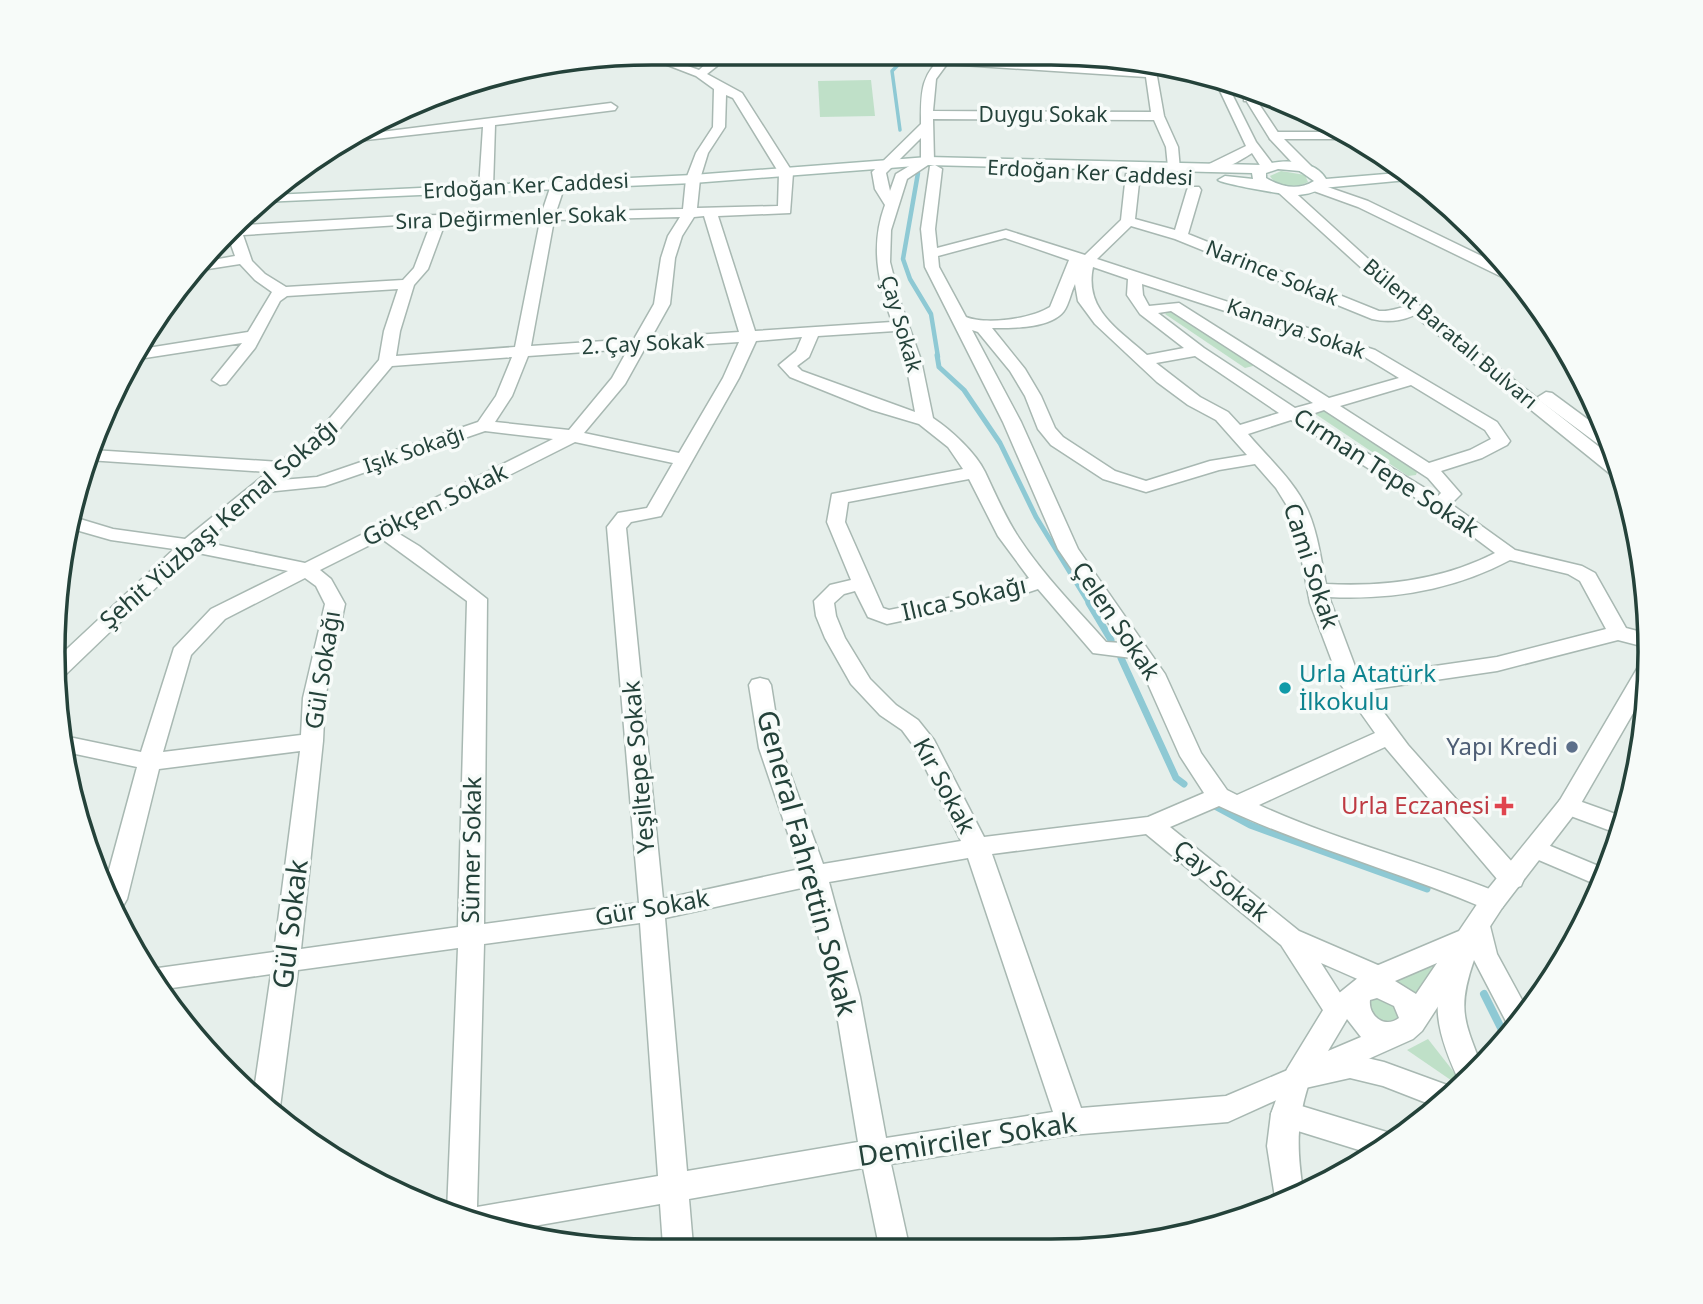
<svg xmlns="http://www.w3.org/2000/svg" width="1703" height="1304" font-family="'Noto Sans',sans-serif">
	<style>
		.green { fill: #bfe0c8 }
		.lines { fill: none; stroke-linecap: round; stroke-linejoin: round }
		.stream-far4 { stroke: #8ec9d4; stroke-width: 3.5 }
		.stream-far3 { stroke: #8ec9d4; stroke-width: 4.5 }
		.stream-far2 { stroke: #8ec9d4; stroke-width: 5 }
		.stream-far1 { stroke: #8ec9d4; stroke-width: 7 }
		.stream { stroke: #8ec9d4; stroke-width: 8 }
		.minor-casing { stroke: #a8b8b2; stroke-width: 3 }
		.tertiary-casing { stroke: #a8b8b2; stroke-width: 3 }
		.secondary-casing { stroke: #a4bbb3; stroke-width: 3 }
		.minor { fill: #fff; fill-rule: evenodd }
		.tertiary { fill: #fff; fill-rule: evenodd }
		.secondary { fill: #fff; fill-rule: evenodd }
		.culture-dot { fill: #0f9aa8; stroke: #f7fbf9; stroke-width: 2.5 }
		.service-dot { fill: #5c6f8a; stroke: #f7fbf9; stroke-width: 2.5 }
		.health-dot { fill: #e0444e; stroke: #f7fbf9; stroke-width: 2.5 }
		.labels { text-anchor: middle; stroke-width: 7; stroke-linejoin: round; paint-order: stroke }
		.far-street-label { font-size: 21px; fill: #24423a; stroke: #f7fbf9 }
		.street-label { font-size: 24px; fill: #24423a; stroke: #f7fbf9 }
		.culture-label { font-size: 24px; fill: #0d838f; stroke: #f7fbf9; text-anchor: start }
		.service-label { font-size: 24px; fill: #4e5e75; stroke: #f7fbf9; text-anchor: end }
		.health-label { font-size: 24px; fill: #be3a42; stroke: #f7fbf9; text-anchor: end }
		.near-street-label { font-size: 28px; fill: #24423a; stroke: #f7fbf9 }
		.rim { fill: none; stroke: #24423a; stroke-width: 3.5 }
	</style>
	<rect width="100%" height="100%" fill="#e6efeb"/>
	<g class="green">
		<path d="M871 80 875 116 820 117 818 81Z"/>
		<path d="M1281 171 1305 175 1308 182C1297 188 1277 188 1270 176Z"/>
		<path d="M1170 310 1257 365 1245 368 1165 314Z"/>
		<path d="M1317 405 1417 472 1416 475 1408 476 1308 409Z"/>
		<path d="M1451 951 1420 996 1396 981Z"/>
		<path d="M1370 995 1395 1001 1400 1021 1377 1024 1363 1001Z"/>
		<path d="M1428 1039 1464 1085 1461 1087 1407 1050Z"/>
	</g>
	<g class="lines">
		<path class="stream-far4" d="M900 130 892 71 910 53"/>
		<path class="stream-far3" d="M918 173 903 259 910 279 931 314 938 357"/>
		<path class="stream-far2" d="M937 355 939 367 964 390 1000 443 1036 517 1090 605"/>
		<g class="stream-far1">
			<path d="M1089 603 1111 640"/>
			<path d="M1121 658 1176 778 1184 784"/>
			<path d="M1211 804 1250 825 1427 889"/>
		</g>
		<path class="stream" d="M1484 994 1506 1038"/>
		<g class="minor-casing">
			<g id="minor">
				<path d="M651 53 699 70 708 62 713 53H723L717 66 707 74 742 93 793 173 790 213 718 216 755 331 892 322C878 281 870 246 885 205L875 189 872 172 921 124C921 92 920 74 947 53H959L955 58 1144 70V63L1155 65 1164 116 1178 147 1180 170H1170L1168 167 1166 147 1154 120 933 119 934 161 907 179 891 230 890 262 900 301 921 360 933 418C951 430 976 453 985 472 995 493 1005 517 1019 538 1044 576 1076 608 1106 642L1122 643 1058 549 1003 422 925 267 921 229 930 166 935 165 942 169 935 229 937 248 1006 230 1085 255 1121 220 1126 174 1133 170 1140 174 1135 219 1175 230 1187 190 1189 187H1199L1201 190 1188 234 1379 311C1394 312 1407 303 1420 306L1423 309C1410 321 1389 323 1372 319L1175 239 1131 226 1097 259 1375 350 1497 422 1510 441 1507 445 1482 458 1441 471 1461 494 1451 504 1515 550 1582 566 1595 573 1626 628 1649 634V648L1618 640 1497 671 1367 690 1408 745 1521 872 1524 879 1521 886 1512 889 1503 886 1385 747 1259 805C1337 841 1422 861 1502 894L1506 901 1502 908 1493 911 1484 908C1397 871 1304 846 1219 806L1170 827 1299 931 1387 969 1391 977 1387 985 1378 988 1321 963 1351 1010 1348 1018 1338 1021 1328 1018 1281 945 1146 834 992 854 1081 1108 1226 1096 1297 1066 1350 1054 1384 1062 1458 1089 1437 1107 1383 1086 1350 1078 1301 1089 1228 1122 1071 1135 891 1164 909 1246H879L863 1168 689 1199 693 1246H663L660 1204 511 1230 447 1212 458 948 298 970 280 1107 276 1115 253 1097 271 974 158 990 147 971 151 969 274 952 300 751 159 769 127 899 123 906 118 907 106 881 137 767 66 752 64 736 141 752 174 648 211 609 288 571 193 552 63 677 56 679 54 661 174 549 111 540 69 528 70 516 113 529 185 539 268 472 88 460 92 450 280 462 319 431 379 360 384 331 398 289 287 296 280 301 255 348 226 384 220 385 212 380 242 343 132 360 130 359 135 350 248 332 272 292 255 280 240 264 195 271 202 262 235 256 229 239V228L240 219 243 225 405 216 542 212 551 185 558 181 565 185 556 212 683 209 686 179 696 153 713 127 714 89 696 76 639 54ZM947 64 1146 77 1151 112 933 111 936 79ZM726 95 733 98 779 173 778 206 697 208 700 179 708 153 725 127ZM921 138V159L896 174 890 191 886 173ZM704 216 739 332 651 338 670 304 675 258 682 236 694 217ZM680 217 668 236 661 258 654 304 634 339 531 346 554 220ZM540 221 515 347 396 356 400 331 414 285 428 269 445 223ZM431 223 414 268 403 280 286 287 265 274 252 261 243 235ZM1005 238 1069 260 1050 307C1031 319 986 325 966 317L939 267 938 256ZM1093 267 1128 279 1127 295 1140 314 1184 348 1147 355C1118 329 1084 310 1093 267ZM1075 284 1078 301 1095 324 1157 382 1188 405 1216 420 1247 455 1210 461 1146 481 1115 471 1063 437 1055 428 1041 396 1025 369 992 328C1012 328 1050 329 1064 311 1069 304 1071 292 1075 284ZM1142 284 1363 356 1399 378 1329 398 1179 303 1149 306 1143 295ZM1171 311 1313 403 1295 408 1204 348 1158 313ZM972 330 978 332 1010 371 1025 396 1038 429 1051 445 1103 479 1146 492 1219 470 1255 464 1276 488 1289 509 1297 536 1310 603 1341 685 1375 733 1237 795 1227 790 1201 753 1165 674 1078 549 1021 422ZM895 331 907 369 915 412 802 371 797 366 809 357 818 336ZM802 337 796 351 779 365 790 377 872 410 919 424 948 447 963 469 832 494 827 522 851 580 830 585 814 601 816 616 825 638 851 684 880 715 902 730 916 749 961 841 823 864 781 748 771 685 768 680 760 678 752 680 749 685 759 748 800 869 663 899 626 528 631 522 661 516 739 378 756 341ZM739 342 723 378 679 453 584 433 625 384 645 348ZM628 349 612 378 569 430 495 422 512 396 528 356ZM1195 356 1279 413 1240 425 1228 412 1200 397 1156 363ZM512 357 496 396 478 422 317 477 281 480 331 439 392 366ZM1411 385 1485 430 1491 439 1470 450 1429 463 1340 406ZM1324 410 1428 478 1441 493 1438 496 1306 416ZM1291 420 1451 520 1495 553C1442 580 1385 587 1326 584 1321 560 1318 534 1308 511 1295 481 1268 458 1248 434ZM485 431 553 439 305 563 204 542 266 492 325 486ZM575 442 673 463 647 508 618 513 607 527 639 903 484 924 487 599 419 546 396 532ZM969 479 998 536 1029 578 1012 585 889 610 883 608 845 522 848 502ZM382 539 467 601 458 927 301 949 323 741 325 698 345 604 331 579 320 570ZM1510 560 1568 574 1580 581 1606 629 1497 657 1359 677 1329 597C1392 600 1454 590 1510 560ZM305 578 316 586 325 604 303 698 301 735 163 752 191 655 225 619ZM1038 589 1093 653 1132 658 1144 675 1180 756 1204 793 1148 817 984 837 934 740 918 720 896 705 870 679 845 638 836 616 834 603 844 594 855 591 868 617 887 624 1017 596ZM968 858 1053 1112 886 1138 860 997 829 882ZM806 887 834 997 858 1142 687 1171 665 918ZM640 923 658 1176 477 1207 484 944Z"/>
				<path d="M1248 94H1263L1278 100 1244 101V95Z"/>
				<path d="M611 103 617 107 615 110 495 125 493 188 486 192 479 188 483 127 339 143 349 136Z"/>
				<path d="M1274 132H1345L1355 139H1270V133Z"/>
				<path d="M1382 155 1403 171 1401 174H1391L1381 158Z"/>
				<path d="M1568 797 1624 817 1619 834 1560 812 1556 806 1560 800Z"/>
				<path d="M1536 840 1608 870 1602 887 1527 855 1524 849 1527 843Z"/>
				<path d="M1479 915 1488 918 1497 954 1528 1011 1513 1030 1510 1029 1474 960C1457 1009 1464 1021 1482 1067L1462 1087C1438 1037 1426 1000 1453 949L1462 945 1470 948 1466 925 1470 918Z"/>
				<path d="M1285 1101 1390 1133 1400 1137 1375 1155 1285 1127 1275 1123 1271 1114 1275 1105Z"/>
			</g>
		</g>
		<g class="tertiary-casing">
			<g id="tertiary">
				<path d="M1213 76 1225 80 1256 142 1275 167 1273 170H1263L1252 153C1238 162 1220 173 1203 171L1201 168 1246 146Z"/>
				<path d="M1236 84 1249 89 1279 134 1311 166V172H1301L1270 139Z"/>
				<path d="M1316 183 1368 201 1498 264 1511 278 1502 277 1358 207 1311 190V184Z"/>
				<path d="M1284 186 1289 187 1420 306 1617 461 1622 478 1614 477 1410 312 1279 193 1277 190Z"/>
				<path d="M1546 392 1552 393 1609 435 1613 451 1606 450 1540 401 1538 397Z"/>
				<path d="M1650 660 1647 689 1576 812 1502 908 1422 1031 1413 1039 1308 1086C1296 1125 1297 1150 1303 1191L1276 1204 1267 1146 1271 1114 1287 1069 1328 1002 1369 969 1459 931 1484 894 1560 800 1641 662ZM1437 963 1416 994 1395 981ZM1377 998 1394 1006 1399 1018C1385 1029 1368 1016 1370 1000ZM1347 1019 1361 1037 1328 1051Z"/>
			</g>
		</g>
		<g class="secondary-casing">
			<path id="secondary" d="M928 157 1263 165C1284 159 1314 159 1326 179L1410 172 1418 179 1322 188C1313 193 1304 195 1295 195 1285 195 1223 184 1218 180L1225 176 1253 179 1252 173 928 165 693 183 262 202 272 195 693 175ZM1278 169 1300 171 1314 181C1298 191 1281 187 1266 178V173Z"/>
		</g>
		<use href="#minor" class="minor"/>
		<use href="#tertiary" class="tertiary"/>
		<use href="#secondary" class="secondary"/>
	</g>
	<circle class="culture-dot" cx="1285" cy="688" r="7"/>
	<circle class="service-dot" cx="1572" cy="747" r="7"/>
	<path class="health-dot" d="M1500.5 795.5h7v7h7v7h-7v7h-7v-7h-7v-7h7z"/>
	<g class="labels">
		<g class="far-street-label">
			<text x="1043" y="122">Duygu Sokak</text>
			<text transform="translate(1090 173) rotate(3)" y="7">Erdoğan Ker Caddesi</text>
			<text transform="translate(526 186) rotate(-3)" y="7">Erdoğan Ker Caddesi</text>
			<text transform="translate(511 218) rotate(-2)" y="7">Sıra Değirmenler Sokak</text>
			<text transform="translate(1272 273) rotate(22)" y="7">Narince Sokak</text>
			<text transform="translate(901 324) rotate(74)" y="7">Çay Sokak</text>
			<text transform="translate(1296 329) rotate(19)" y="7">Kanarya Sokak</text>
			<text transform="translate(1450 334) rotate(40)" y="7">Bülent Baratalı Bulvarı</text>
			<text transform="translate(643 344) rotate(-3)" y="7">2. Çay Sokak</text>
			<text transform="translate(414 450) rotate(-19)" y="7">Işık Sokağı</text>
		</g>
		<g class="street-label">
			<text transform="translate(1386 473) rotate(33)" y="8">Cırman Tepe Sokak</text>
			<text transform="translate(435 505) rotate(-26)" y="8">Gökçen Sokak</text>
			<text transform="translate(219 524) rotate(-41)" y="8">Şehit Yüzbaşı Kemal Sokağı</text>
			<text transform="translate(1311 566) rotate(72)" y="8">Cami Sokak</text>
			<text transform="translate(964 599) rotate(-13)" y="8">Ilıca Sokağı</text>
			<text transform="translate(1116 621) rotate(56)" y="8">Çelen Sokak</text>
			<text transform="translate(323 670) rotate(-81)" y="8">Gül Sokağı</text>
			<text transform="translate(639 767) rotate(-95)" y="8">Yeşiltepe Sokak</text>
			<text transform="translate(944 786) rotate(62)" y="8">Kır Sokak</text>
			<text transform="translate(472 850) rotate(-89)" y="8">Sümer Sokak</text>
			<text transform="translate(1221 881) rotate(39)" y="8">Çay Sokak</text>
			<text transform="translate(652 908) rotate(-10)" y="8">Gür Sokak</text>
		</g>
		<g class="culture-label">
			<text x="1299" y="682">Urla Atatürk<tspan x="1299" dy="28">İlkokulu</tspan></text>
		</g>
		<g class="service-label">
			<text x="1558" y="755">Yapı Kredi</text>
		</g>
		<g class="health-label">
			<text x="1490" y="814">Urla Eczanesi</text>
		</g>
		<g class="near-street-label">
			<text transform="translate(807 863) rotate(75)" y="10">General Fahrettin Sokak</text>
			<text transform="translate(290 924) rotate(-83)" y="10">Gül Sokak</text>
			<text transform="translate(967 1139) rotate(-9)" y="10">Demirciler Sokak</text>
		</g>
	</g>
	<path d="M0 0H1703V1304H0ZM652 65H1051A587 587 0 0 1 1638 652V652A587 587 0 0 1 1051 1239H652A587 587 0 0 1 65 652V652A587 587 0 0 1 652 65Z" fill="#f7fbf9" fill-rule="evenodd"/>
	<path class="rim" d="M652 65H1051A587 587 0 0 1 1638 652V652A587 587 0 0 1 1051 1239H652A587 587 0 0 1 65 652V652A587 587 0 0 1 652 65Z"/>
</svg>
